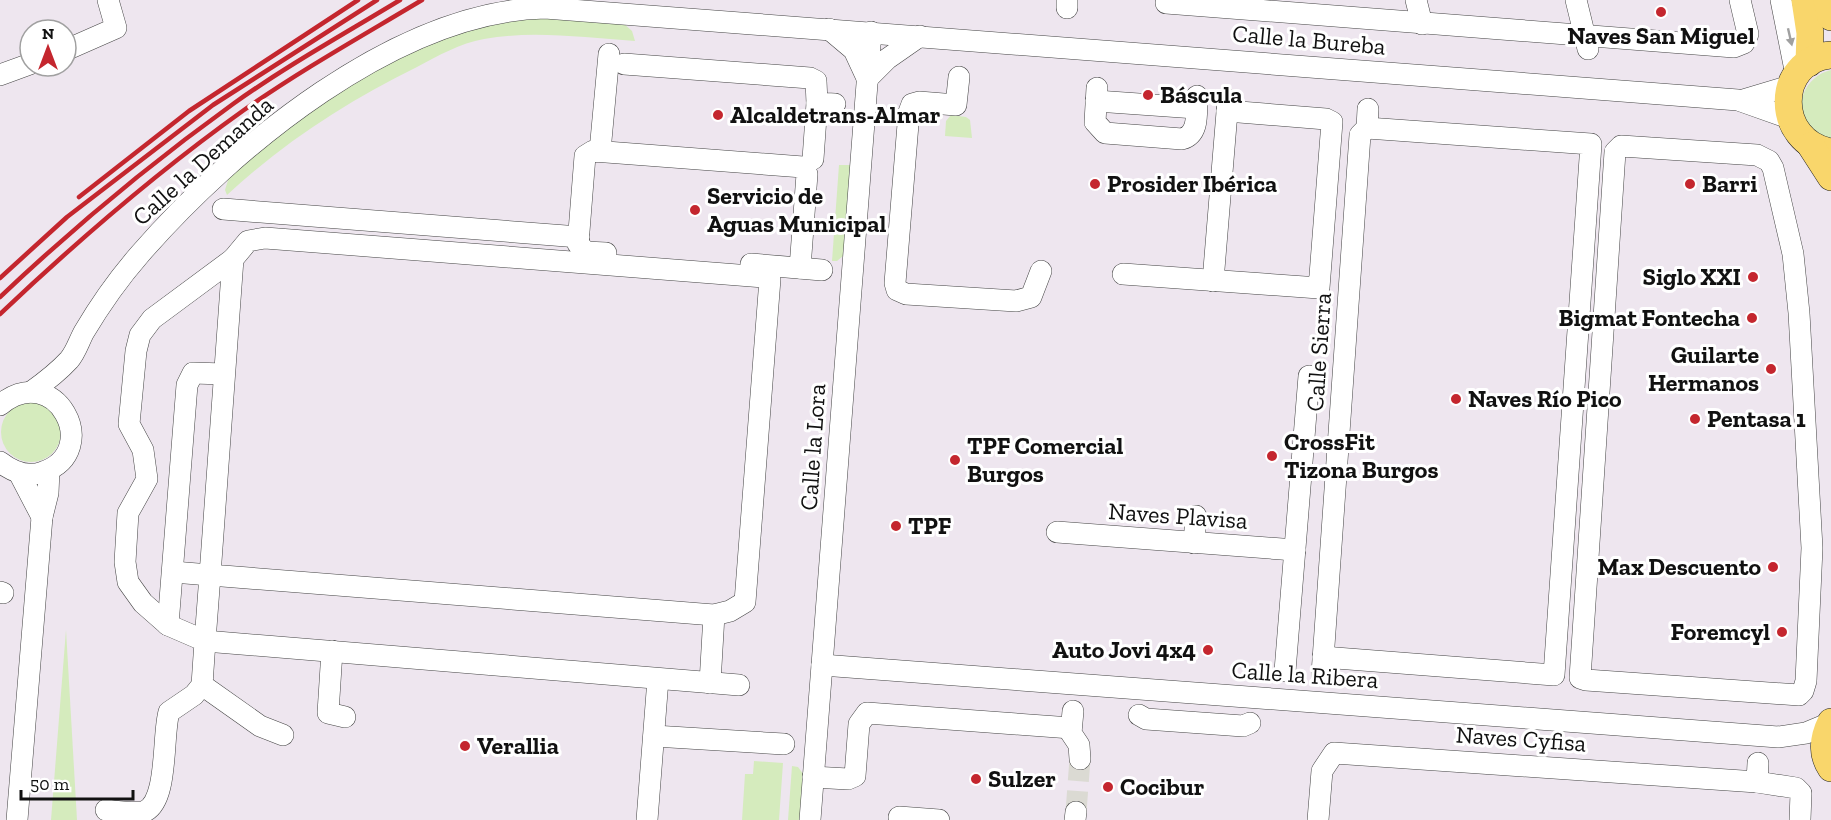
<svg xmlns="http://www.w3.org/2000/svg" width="1831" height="820" font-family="'Zilla Slab',serif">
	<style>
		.industrial { fill: #eee6ef; fill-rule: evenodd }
		.green { fill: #d5ebbd }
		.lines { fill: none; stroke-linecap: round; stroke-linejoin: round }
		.minor-tunnel { stroke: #dbdad3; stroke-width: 21; stroke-dasharray: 21 10; stroke-linecap: butt }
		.minor-casing { stroke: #444; stroke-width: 22 }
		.major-casing { stroke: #222; stroke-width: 28 }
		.minor { stroke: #fff; stroke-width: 21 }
		.major { stroke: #f9d66b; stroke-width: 27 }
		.rail { stroke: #c4262e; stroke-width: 4.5 }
		.oneway { fill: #a0a0a0 }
		.poi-dot { fill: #c4262e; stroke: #fff; stroke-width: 2 }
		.labels { text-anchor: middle; stroke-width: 6; stroke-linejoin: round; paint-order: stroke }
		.poi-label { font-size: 24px; font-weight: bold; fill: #111; stroke: #fff; text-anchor: start }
		.street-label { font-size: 24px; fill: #111; stroke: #fff }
	</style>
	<rect width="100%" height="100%" fill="#fffdf5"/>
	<path class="industrial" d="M0 0H1831V820H0ZM30 30H66V66H30Z"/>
	<g class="green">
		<path d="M524 17 623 23 632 31 635 41C585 38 534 30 484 39 460 43 438 56 417 67 348 101 284 142 227 195L225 190 229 177C292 123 357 73 435 40 462 28 495 24 524 17Z"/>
		<path d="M1831 70V140C1825 137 1815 134 1810 129 1791 107 1805 76 1831 70Z"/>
		<path d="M951 115 966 117 970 120 972 138 945 136 946 121Z"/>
		<path d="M839 165H853L843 256 837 261H832Z"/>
		<circle cx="31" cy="432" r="30"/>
		<path d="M66 630 77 820H51Z"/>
		<path d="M754 761 783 763 779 820H742L745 774H753Z"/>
		<path d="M792 766 798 767 804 775 801 820H788Z"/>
	</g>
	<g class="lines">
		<path class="minor-tunnel" d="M1076 812 1080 759"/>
		<g class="minor-casing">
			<g id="minor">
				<path d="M1416 0 1422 24"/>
				<path d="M1576 0 1588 49"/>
				<path d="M1781 0 1796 75"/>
				<path d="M1166 3 1734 47 1744 43 1748 34 1740 0"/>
				<path d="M1067 8V0"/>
				<path d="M829 29 854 50 867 78"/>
				<path d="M66 50 116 28 108 0"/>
				<path d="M624 64 810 78 816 81 817 103 835 104"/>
				<path d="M0 75 30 64"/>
				<path d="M959 77 956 105 919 102 912 104 909 112 895 283 897 290 906 294 1016 301 1031 297 1041 271"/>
				<path d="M868 78 887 59 920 36"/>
				<path d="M1097 88 1095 122 1105 133 1182 139C1200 134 1196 112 1197 96"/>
				<path d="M1743 100 1790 86"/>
				<path d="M1096 101 1196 108"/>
				<path d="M1621 146 1757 155 1769 161 1773 168 1793 254 1799 313 1812 548 1806 681 1803 691 1799 695 1586 680 1580 678 1615 152Z"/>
				<path d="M600 151 609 54"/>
				<path d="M813 159 817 103"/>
				<path d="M223 209 579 237"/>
				<path d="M606 253 586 252 578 244 585 156 593 151 803 167 807 174 800 268"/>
				<path d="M751 264 822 270"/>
				<path d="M1123 274 1319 288 1332 122 1326 119 1227 111"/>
				<path d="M1213 281 1228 100"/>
				<path d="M31 392C45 382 58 372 69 360 76 352 79 341 84 332 100 305 119 278 140 254 233 147 397 11 545 8L1738 100 1789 118"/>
				<path d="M0 405C55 359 104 451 43 472 27 478 13 472 0 462"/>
				<path d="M19 473 42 517"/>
				<path d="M1057 532 1295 550"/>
				<path d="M1194 543 1196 516"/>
				<path d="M173 572 210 575 205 641 739 685"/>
				<path d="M0 592 3 593"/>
				<path d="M168 625 143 603 128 582 125 562 128 513 147 479 143 450 129 424 136 351 140 335 152 319 233 259"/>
				<path d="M332 651 328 713 345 717"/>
				<path d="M1323 657 1554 675 1591 144 1367 128"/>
				<path d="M822 665 1778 737 1806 733 1830 723"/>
				<path d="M1285 671 1309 376"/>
				<path d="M1322 674 1360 135 1367 128 1368 109"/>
				<path d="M710 683 714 615 730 611 745 602 770 279 764 277 265 238 248 241 233 259 210 575 714 615"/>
				<path d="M202 685 260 726 283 735"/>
				<path d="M1073 711 1071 733 1079 745 1080 759"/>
				<path d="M1139 715 1146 719 1243 726 1250 723"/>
				<path d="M654 736 784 744"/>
				<path d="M813 777 848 779 855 776 859 724 867 713 1071 728"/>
				<path d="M1757 782 1796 788 1801 793 1800 820"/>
				<path d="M106 810C116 811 133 814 143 812 169 804 162 735 169 712L194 695 202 685 205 641 168 625 187 385 193 373 224 374"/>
				<path d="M899 817 939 820"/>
				<path d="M17 820 42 517 48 493 49 470"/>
				<path d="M647 820 658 679"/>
				<path d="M810 820 871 32"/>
				<path d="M1075 820 1076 812"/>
				<path d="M1318 820 1322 771 1334 753 1757 782 1758 763"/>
			</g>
		</g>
		<g class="major-casing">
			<g id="major">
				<path d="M1805 0 1810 33 1809 63"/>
				<path d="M1827 0 1831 17"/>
				<path d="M1831 55C1774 60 1774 142 1831 152"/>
				<path d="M1811 146 1831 177"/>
				<path d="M1831 722C1823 738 1821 753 1831 768"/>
			</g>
		</g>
		<use href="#minor" class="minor"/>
		<use href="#major" class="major"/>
		<g class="rail">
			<path d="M79 197 189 111 358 0"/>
			<path d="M0 278 67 217 213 105 377 0"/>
			<path d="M0 297C73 228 151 163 233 104 286 66 344 34 400 0"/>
			<path d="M0 314C74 244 161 169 244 110 301 70 362 36 422 0"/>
		</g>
	</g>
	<defs><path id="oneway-solid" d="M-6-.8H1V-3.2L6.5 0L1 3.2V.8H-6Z" transform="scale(1.5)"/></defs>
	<use class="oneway" href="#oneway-solid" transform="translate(1790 37) rotate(77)"/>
	<g class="poi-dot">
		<circle cx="1661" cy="12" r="6"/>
		<circle cx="1148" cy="95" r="6"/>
		<circle cx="718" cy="115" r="6"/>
		<circle cx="1095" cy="184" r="6"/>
		<circle cx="1690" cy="184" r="6"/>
		<circle cx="695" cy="210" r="6"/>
		<circle cx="1753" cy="277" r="6"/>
		<circle cx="1752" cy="318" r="6"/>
		<circle cx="1771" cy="369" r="6"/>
		<circle cx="1456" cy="399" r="6"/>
		<circle cx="1695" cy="419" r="6"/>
		<circle cx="1272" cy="456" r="6"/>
		<circle cx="955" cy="460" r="6"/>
		<circle cx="896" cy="526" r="6"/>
		<circle cx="1773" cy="567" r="6"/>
		<circle cx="1782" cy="632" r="6"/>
		<circle cx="1208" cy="650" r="6"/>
		<circle cx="465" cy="746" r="6"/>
		<circle cx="976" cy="779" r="6"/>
		<circle cx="1108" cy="787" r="6"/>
	</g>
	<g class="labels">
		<g class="poi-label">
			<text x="1661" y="44" text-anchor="middle">Naves San Miguel</text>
			<text x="1160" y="103">Báscula</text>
			<text x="730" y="123">Alcaldetrans-Almar</text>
			<text x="1107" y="192">Prosider Ibérica</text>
			<text x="1702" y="192">Barri</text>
			<text x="707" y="204">Servicio de<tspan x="707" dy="28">Aguas Municipal</tspan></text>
			<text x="1741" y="285" text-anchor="end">Siglo XXI</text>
			<text x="1740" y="326" text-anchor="end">Bigmat Fontecha</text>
			<text x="1759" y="363" text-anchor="end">Guilarte<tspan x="1759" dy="28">Hermanos</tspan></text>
			<text x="1468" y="407">Naves Río Pico</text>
			<text x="1707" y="427">Pentasa 1</text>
			<text x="1284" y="450">CrossFit<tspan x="1284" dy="28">Tizona Burgos</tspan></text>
			<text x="967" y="454">TPF Comercial<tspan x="967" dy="28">Burgos</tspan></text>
			<text x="908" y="534">TPF</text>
			<text x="1761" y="575" text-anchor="end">Max Descuento</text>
			<text x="1770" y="640" text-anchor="end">Foremcyl</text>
			<text x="1196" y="658" text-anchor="end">Auto Jovi 4x4</text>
			<text x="477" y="754">Verallia</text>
			<text x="988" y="787">Sulzer</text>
			<text x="1120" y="795">Cocibur</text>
		</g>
		<g class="street-label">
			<text transform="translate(1309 40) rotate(5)" y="8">Calle la Bureba</text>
			<text transform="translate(203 161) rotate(-42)" y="8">Calle la Demanda</text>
			<text transform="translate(1319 352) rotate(-86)" y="8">Calle Sierra</text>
			<text transform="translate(813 447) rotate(-86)" y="8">Calle la Lora</text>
			<text transform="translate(1178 516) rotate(4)" y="8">Naves Plavisa</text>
			<text transform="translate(1305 675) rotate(4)" y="8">Calle la Ribera</text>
			<text transform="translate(1521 739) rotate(4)" y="8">Naves Cyfisa</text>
		</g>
	</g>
	<g transform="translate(48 48)"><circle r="28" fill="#ffffff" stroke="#a0a0a0" stroke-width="1.5"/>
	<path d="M0-4.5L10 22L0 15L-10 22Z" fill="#c4262e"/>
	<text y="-9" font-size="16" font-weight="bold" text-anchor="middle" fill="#111111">N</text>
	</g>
	<path d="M21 790v9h112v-9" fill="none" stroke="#111111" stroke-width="3"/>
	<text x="30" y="790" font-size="18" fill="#111111" stroke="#ffffff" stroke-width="4.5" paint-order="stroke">50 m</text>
</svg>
